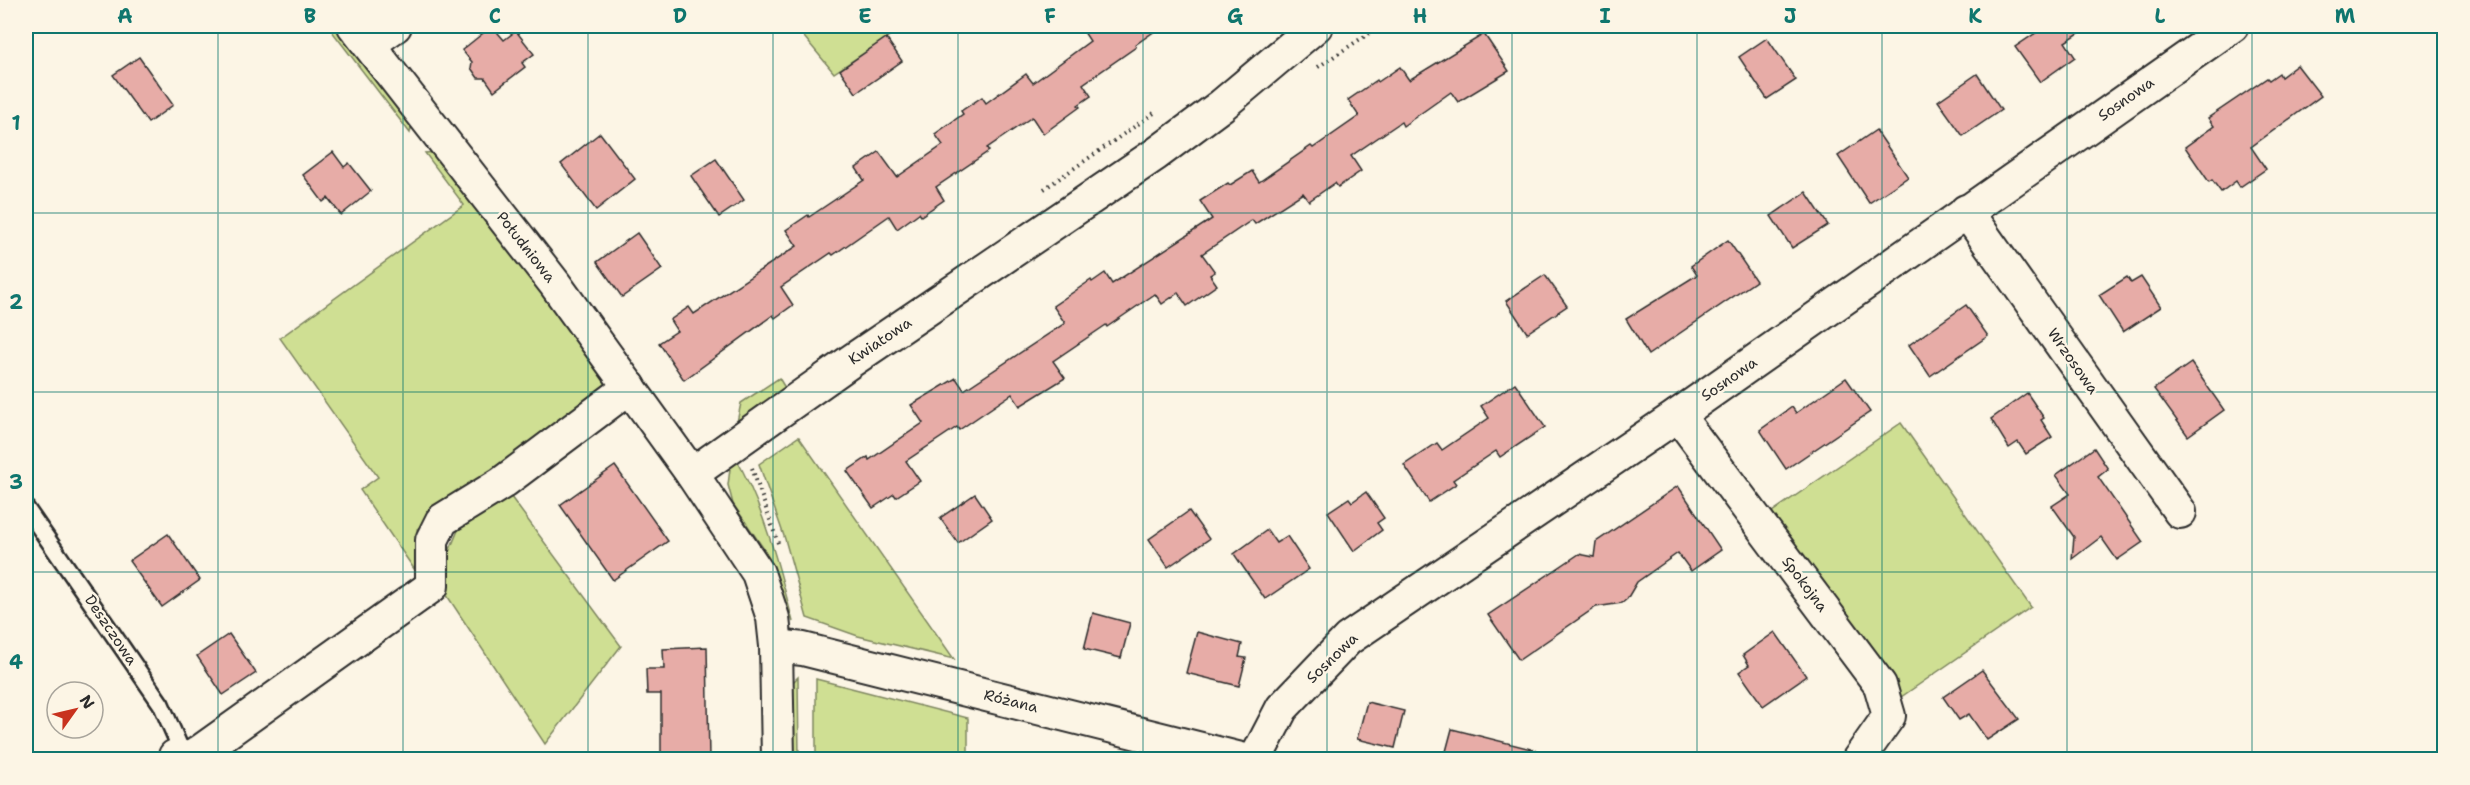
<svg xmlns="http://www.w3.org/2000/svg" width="2470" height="785" font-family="'Shantell Sans',sans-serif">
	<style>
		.green { fill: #cfdf93; stroke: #7d855f; stroke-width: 1.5 }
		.building { fill: #e7aca7; stroke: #2b2b2b; stroke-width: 1.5 }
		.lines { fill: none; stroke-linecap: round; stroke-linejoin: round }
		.service-casing { stroke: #2b2b2b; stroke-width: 20 }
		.minor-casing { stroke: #2b2b2b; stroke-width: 36 }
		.path { stroke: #2b2b2b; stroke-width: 4; stroke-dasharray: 1.5 4.5; stroke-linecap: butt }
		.service { stroke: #fcf5e5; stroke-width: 15 }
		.minor { stroke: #fcf5e5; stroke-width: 32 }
		.grid { fill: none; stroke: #0f766e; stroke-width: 1.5; stroke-opacity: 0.55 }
		.labels { text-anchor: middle; stroke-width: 5; stroke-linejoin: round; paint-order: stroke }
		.street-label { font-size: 15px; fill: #2b2b2b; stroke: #fcf5e5 }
		.neatline { fill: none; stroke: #0f766e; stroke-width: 2 }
		.grid-label { font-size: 20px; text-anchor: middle; font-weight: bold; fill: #0f766e }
	</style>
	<rect width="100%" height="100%" fill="#fcf5e5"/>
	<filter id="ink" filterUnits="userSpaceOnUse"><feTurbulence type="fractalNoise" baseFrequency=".0167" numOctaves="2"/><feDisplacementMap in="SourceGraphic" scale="12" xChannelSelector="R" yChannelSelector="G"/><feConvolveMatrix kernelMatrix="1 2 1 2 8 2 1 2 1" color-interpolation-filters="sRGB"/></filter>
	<g filter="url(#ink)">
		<g class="green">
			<path d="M328 26H336L413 121 410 133Z"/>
			<path d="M795 26H904L834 73Z"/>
			<path d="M437 152 614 387 604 391 417 529 423 582 360 490 378 477 280 338 464 205 425 153Z"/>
			<path d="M779 378 787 391 736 427 741 403Z"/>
			<path d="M1901 423 2031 607 1901 697 1772 512Z"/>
			<path d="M798 437H799L954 659 858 636 807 618 785 539 759 464Z"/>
			<path d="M736 458C764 509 779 566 793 622L764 549 733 504 728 485 730 469Z"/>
			<path d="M508 493 621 646 545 744 446 594V559L459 528Z"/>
			<path d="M798 677 799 759 792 760 793 682Z"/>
			<path d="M816 679 968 718V759H816Z"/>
		</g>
		<g class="building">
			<path d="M492 26 504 40 516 31 534 54 522 63 525 67 494 91 485 78H478L471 68 472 62 462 50Z"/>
			<path d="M1080 26H1162L1135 45 1136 47 1083 84 1091 96 1078 105 1080 107 1043 134 1032 117 987 148 989 151 936 187 944 200 921 216 919 213 897 229 889 216 833 255 831 253 781 287 793 305 775 318 773 315 684 380 659 343 677 331 670 320 689 307 694 314 797 246 786 230 808 215 809 217 864 180 856 168 879 152 897 177 943 145 935 134 963 114 961 111 982 97 986 103 1026 74 1033 83 1090 41Z"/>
			<path d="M2046 26H2090L2065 42 2075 57 2040 82 2015 47Z"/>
			<path d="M1484 34 1509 71 1458 102 1451 92 1403 126 1401 122 1351 156 1361 171 1338 187 1335 183 1309 201 1303 193 1255 224 1252 220 1202 254 1215 272 1210 275 1217 285 1187 306 1178 293 1162 304 1155 294 1107 327 1106 325 1053 361 1065 378 1020 406 1012 394 959 430 957 427 906 461 920 481 896 497 894 494 873 508 847 471 868 457 869 460 923 423 911 405 956 378 964 390 1065 323 1053 306 1091 280 1092 282 1105 273 1112 284 1212 219 1200 201 1228 183 1230 185 1252 171 1259 182 1311 146 1313 148 1359 116 1348 100 1377 80 1378 82 1400 67 1409 80Z"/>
			<path d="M886 38 902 61 856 93 840 70Z"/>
			<path d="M1767 38 1796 80 1767 99 1739 57Z"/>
			<path d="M139 57 173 105 148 123 113 75Z"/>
			<path d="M2297 65 2321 96 2251 147 2266 169 2240 187 2236 181 2221 192 2212 180 2209 182 2185 147 2214 126 2208 118 2267 78 2269 80 2279 73 2281 77Z"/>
			<path d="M1977 74 2001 110 1963 136 1938 101Z"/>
			<path d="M1876 130 1908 177 1869 203 1838 156Z"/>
			<path d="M600 133 635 179 596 210 561 164Z"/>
			<path d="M333 152 344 167 349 163 371 191 341 215 328 198 323 202 303 175Z"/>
			<path d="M716 159 744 200 719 217 691 176Z"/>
			<path d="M1806 192 1828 225 1792 248 1771 216Z"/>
			<path d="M637 233 662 269 622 297 597 262Z"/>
			<path d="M1728 240 1756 281 1648 355 1626 319 1697 275 1691 266Z"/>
			<path d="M1545 275 1567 306 1527 333 1506 301Z"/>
			<path d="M2127 277 2131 283 2141 277 2161 307 2123 332 2099 295Z"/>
			<path d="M1966 305 1988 336 1930 376 1909 345Z"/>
			<path d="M2191 363 2224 410 2188 436 2154 389Z"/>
			<path d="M1846 378 1870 412 1786 469 1760 430 1792 407 1796 413Z"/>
			<path d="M1515 383 1545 427 1500 457 1496 451 1453 480 1456 484 1429 502 1404 465 1437 443 1442 450 1489 418 1481 406Z"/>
			<path d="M2027 393 2044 418 2041 420 2052 437 2026 454 2018 442 2009 448 1991 419Z"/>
			<path d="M2094 448 2108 469 2098 477 2143 542 2117 560 2101 537 2072 559 2074 537 2052 506 2070 494 2056 475Z"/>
			<path d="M615 466 668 541 613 580 560 505Z"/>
			<path d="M1678 486 1721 550 1691 571 1678 553 1637 582 1627 599 1622 603 1596 607 1519 660 1488 615 1579 554 1594 557 1596 542Z"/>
			<path d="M1366 492 1384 518 1377 523 1382 530 1354 551 1328 512 1349 498 1352 502Z"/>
			<path d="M975 494 992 519 958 543 940 518Z"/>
			<path d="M1189 511 1209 539 1168 567 1149 539Z"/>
			<path d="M1267 530 1276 543 1287 536 1309 569 1265 599 1234 554Z"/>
			<path d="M168 534 200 580 162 607 129 561Z"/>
			<path d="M1093 613 1130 623 1121 658 1084 649Z"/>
			<path d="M1197 632 1242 644 1239 657 1246 658 1239 686 1186 673Z"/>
			<path d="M1775 632 1806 676 1763 706 1739 672 1749 665 1743 655Z"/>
			<path d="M229 634 256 673 223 695 197 656Z"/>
			<path d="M707 647 709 759H661V694H647L646 669H664L663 649Z"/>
			<path d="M1982 670 2019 719 1987 740 1969 714 1959 720 1943 697Z"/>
			<path d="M1367 702 1404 711 1395 748 1357 739Z"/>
			<path d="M1452 729 1539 751 1538 759H1444Z"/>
		</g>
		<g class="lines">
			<g class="service-casing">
				<path id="service" d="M26 508 161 704 179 745 174 760"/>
			</g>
			<g class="minor-casing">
				<g id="minor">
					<path d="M354 26 555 284 692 474 758 573 773 618 776 646 778 760"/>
					<path d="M369 44 395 26"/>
					<path d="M1966 211 2180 512"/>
					<path d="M1678 415 1880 685 1889 716 1858 760"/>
					<path d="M692 474 851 361 1156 154 1222 105 1316 26"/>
					<path d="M776 646 803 649 1245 760"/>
					<path d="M175 756 191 758 432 586V540L442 520 502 483 630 387"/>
					<path d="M1255 760 1282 708 1348 639 1678 415 2232 26"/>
				</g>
			</g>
			<g class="path">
				<path d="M1318 67 1380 26"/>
				<path d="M1044 189 1157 111"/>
				<path d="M752 468 779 546"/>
			</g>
			<use href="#service" class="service"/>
			<use href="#minor" class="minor"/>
		</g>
	</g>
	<path class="grid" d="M218 26V760M403 26V760M588 26V760M773 26V760M958 26V760M1143 26V760M1327 26V760M1512 26V760M1697 26V760M1882 26V760M2067 26V760M2252 26V760M26 213H2444M26 392H2444M26 572H2444"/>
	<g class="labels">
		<g class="street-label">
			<text transform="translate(2126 99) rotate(-35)" y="5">Sosnowa</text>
			<text transform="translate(526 247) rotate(52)" y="5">Południowa</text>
			<text transform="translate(880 341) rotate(-34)" y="5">Kwiatowa</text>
			<text transform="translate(2073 361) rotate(55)" y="5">Wrzosowa</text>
			<text transform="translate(1729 379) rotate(-35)" y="5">Sosnowa</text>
			<text transform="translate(1805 584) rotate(53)" y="5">Spokojna</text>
			<text transform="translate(111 630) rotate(56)" y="5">Deszczowa</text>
			<text transform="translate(1332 658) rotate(-44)" y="5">Sosnowa</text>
			<text transform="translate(1011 701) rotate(14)" y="5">Różana</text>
		</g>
	</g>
	<rect width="2470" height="785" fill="none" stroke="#fcf5e5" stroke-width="66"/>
	<g transform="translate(75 710) rotate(56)"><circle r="28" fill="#fcf5e5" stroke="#a8a49b" stroke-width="1.5"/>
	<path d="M0-4.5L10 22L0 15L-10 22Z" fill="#c8321e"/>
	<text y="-9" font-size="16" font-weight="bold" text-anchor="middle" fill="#2b2b2b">N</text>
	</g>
	<rect x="33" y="33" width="2404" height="719" class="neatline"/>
	<g class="grid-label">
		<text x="125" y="23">A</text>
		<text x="310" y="23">B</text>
		<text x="495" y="23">C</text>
		<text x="680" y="23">D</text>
		<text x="865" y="23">E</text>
		<text x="1050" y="23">F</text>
		<text x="1235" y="23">G</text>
		<text x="1420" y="23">H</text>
		<text x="1605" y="23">I</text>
		<text x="1790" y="23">J</text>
		<text x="1975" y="23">K</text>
		<text x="2160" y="23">L</text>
		<text x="2345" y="23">M</text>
		<text x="16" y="130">1</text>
		<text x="16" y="309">2</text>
		<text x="16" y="489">3</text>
		<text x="16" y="669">4</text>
	</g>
</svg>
